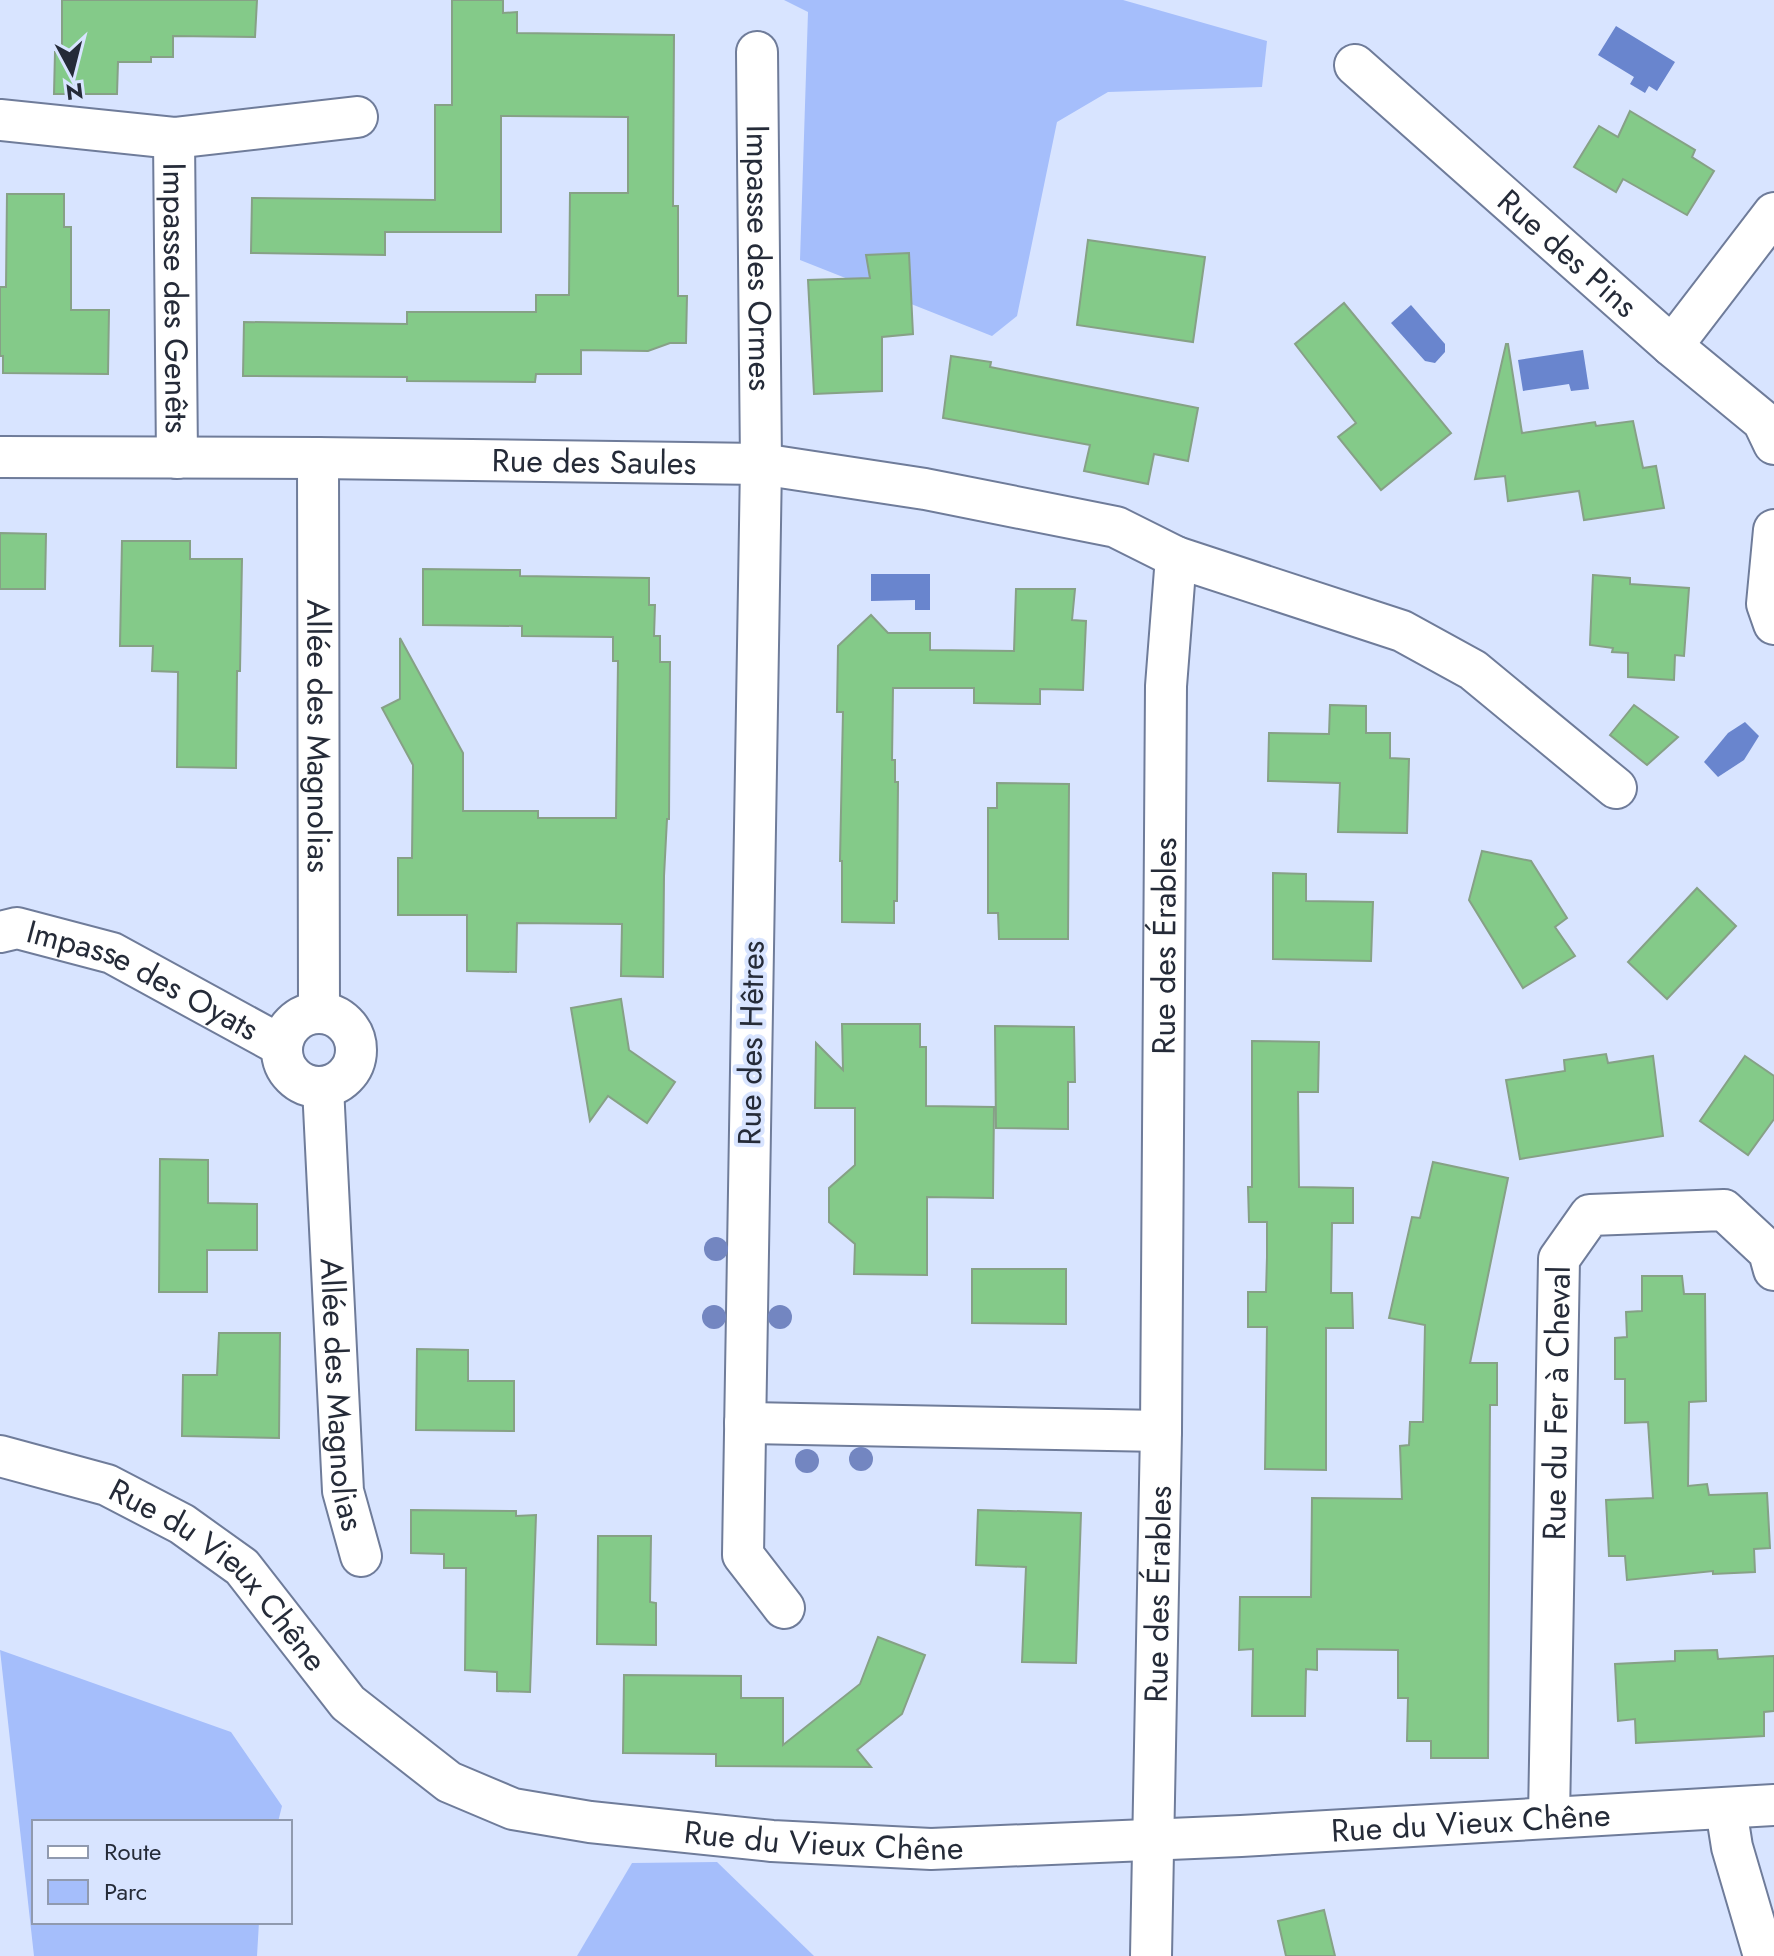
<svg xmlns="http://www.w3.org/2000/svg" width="1774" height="1956" font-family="Jost,sans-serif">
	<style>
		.green { fill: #a5befb }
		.water { fill: #6985ce }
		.building { fill: #84ca89; stroke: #86a186; stroke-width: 2 }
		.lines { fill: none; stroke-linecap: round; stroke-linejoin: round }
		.street-casing { stroke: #6f7c9a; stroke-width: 44 }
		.street { stroke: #fff; stroke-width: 40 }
		.tree { fill: #7386c1 }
		.labels { text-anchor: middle; stroke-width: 8; stroke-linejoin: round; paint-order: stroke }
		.street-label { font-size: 32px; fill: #252b38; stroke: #d8e4ff }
	</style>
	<rect width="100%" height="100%" fill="#d8e4ff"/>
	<g class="green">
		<path d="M784 0H1123L1267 41 1262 87 1108 92 1057 122 1017 316 992 336 800 260 808 12Z"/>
		<path d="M0 1650 231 1732 282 1806 278 1822H34V1922H259L257 1956H34Z"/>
		<path d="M717 1862 814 1956H577L632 1863Z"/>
	</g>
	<g class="water">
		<path d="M1616 26 1675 62 1657 91 1649 86 1645 93 1630 84 1634 77 1598 55Z"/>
		<path d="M1411 305 1445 344V352L1435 363 1425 361 1391 323Z"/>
		<path d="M1583 350 1589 389 1571 391 1569 384 1523 391 1518 360Z"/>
		<path d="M871 574H930V610H915V600L871 601Z"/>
		<path d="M1745 722 1759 736 1744 760 1718 777 1704 762 1728 733Z"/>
	</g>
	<g class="building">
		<path d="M62 0H257L255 37 173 36V57H151V62H118L117 94H54L55 52H62Z"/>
		<path d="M452 0H503V13L517 12V33L674 35 673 206H678V296H687L686 343H670L648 351 581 350V374H536L535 382 407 381V377L243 376 244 322 407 324V312H536V295H569L570 193H628V117L501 116V232H385V255L251 253 252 198 435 200V105H452Z"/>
		<path d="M1630 111 1695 150 1692 157 1714 171 1687 215 1623 179 1616 192 1574 167 1599 126 1618 137Z"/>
		<path d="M7 194H64V227H71V310H109L108 374 3 373V356H0V287H6Z"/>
		<path d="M1088 240 1205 257 1193 342 1077 325Z"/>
		<path d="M909 253 913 334 882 337V391L814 394 808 280 870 278 866 255Z"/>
		<path d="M1344 303 1451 433 1381 490 1338 437 1356 423 1295 344Z"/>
		<path d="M1506 344H1508L1522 433 1595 422 1596 426 1633 421 1643 468 1656 466 1664 508 1584 520 1579 491 1508 501 1505 476 1475 479Z"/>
		<path d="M951 356 991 362 990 367 1198 408 1188 461 1154 454 1148 484 1084 471 1090 445 943 418Z"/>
		<path d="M0 533 46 534 45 589H0Z"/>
		<path d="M122 541H190V559H242L240 671H237L236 768 177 767 178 672 152 671 153 646H120Z"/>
		<path d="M423 569 520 570V576L649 578V605H655L654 636H660V662H670L669 819H667L664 876 663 977 621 976 622 924 517 923 516 972 467 971V915H398V858H412L413 765 382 708 400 699V638L463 753V811H538V818H616L618 661H613V637L522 636V626L423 625Z"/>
		<path d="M1593 575 1630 578V584L1689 588 1684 656 1675 655 1674 680 1628 677V653L1612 652 1613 648 1590 645Z"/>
		<path d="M1016 589H1075L1072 620 1086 621 1083 690 1040 689V704L974 703V688H893L892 760H895V782H898L897 901H894V923L842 922V861H840L843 712H837L838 646 871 615 888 633H930V650L1014 651Z"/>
		<path d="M1330 705 1366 706V733H1390V758L1409 759 1407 833 1338 832 1340 783 1268 781 1269 733 1329 734Z"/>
		<path d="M1634 705 1678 737 1647 765 1610 735Z"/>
		<path d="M997 783 1069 784 1068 939H999L998 913H988V808H997Z"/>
		<path d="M1482 851 1531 861 1567 918 1555 927 1575 956 1523 988 1469 900Z"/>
		<path d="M1273 873 1306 874V901L1373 902 1371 961 1273 959Z"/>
		<path d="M1697 888 1736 926 1667 999 1628 962Z"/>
		<path d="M621 999 629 1050 675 1082 647 1123 608 1096 590 1121 571 1008Z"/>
		<path d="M842 1024H920V1047H926V1106L994 1107 993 1198 927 1197V1275L854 1274 855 1244 829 1222V1188L855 1165V1108H815L816 1043 843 1070Z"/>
		<path d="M995 1026 1074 1027 1075 1082H1068V1129L996 1128Z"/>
		<path d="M1252 1041 1319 1042 1318 1092H1298L1299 1187 1353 1188V1223H1332L1331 1293H1352L1353 1328H1326V1470L1265 1469 1267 1327H1248V1292H1266L1267 1257V1222H1249L1248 1187H1252Z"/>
		<path d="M1606 1054 1608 1063 1653 1056 1663 1136 1520 1159 1506 1080 1565 1071 1564 1060Z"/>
		<path d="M1745 1056 1774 1076V1119L1748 1155 1700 1121Z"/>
		<path d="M160 1159 208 1160V1203L257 1204V1250H207V1292H159Z"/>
		<path d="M1433 1162 1508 1178 1470 1363H1497V1405H1490L1488 1758H1431V1741H1407L1408 1698H1398V1650L1317 1649V1670L1306 1669 1305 1716H1252L1253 1649 1239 1650 1240 1597H1311L1312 1498 1402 1499 1400 1446 1409 1445 1410 1422H1423L1425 1325 1389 1318 1412 1217 1420 1218Z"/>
		<path d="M972 1269H1066V1324L972 1323Z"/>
		<path d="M1642 1276H1682L1684 1294H1705L1706 1401 1689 1402 1688 1486 1707 1484 1709 1495 1767 1493 1770 1548 1754 1549 1755 1572 1713 1574V1571L1627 1580 1625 1556H1609L1606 1500 1653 1498 1648 1422 1625 1423V1379H1615V1338L1627 1337 1626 1312 1642 1311Z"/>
		<path d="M219 1333H280L279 1438 182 1436 183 1375H217Z"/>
		<path d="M417 1349 468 1350V1381H514V1431L416 1430Z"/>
		<path d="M411 1510 516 1511V1516L536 1515 530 1692 497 1691V1672L465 1670 466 1568H444V1554L411 1553Z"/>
		<path d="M978 1510 1081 1513 1076 1663 1022 1662 1026 1567 976 1565Z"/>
		<path d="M598 1536H651L650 1602 656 1603V1645L597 1644Z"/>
		<path d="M878 1637 925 1655 902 1714 857 1750 871 1767 716 1766V1754L623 1753 624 1675 741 1676V1698H783V1745L860 1684Z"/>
		<path d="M1717 1650 1718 1659 1774 1656V1711L1764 1712V1736L1636 1743 1635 1719 1618 1721 1615 1664 1675 1661V1651Z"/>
		<path d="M1324 1910 1335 1956H1286L1278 1921Z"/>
	</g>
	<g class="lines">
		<g class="street-casing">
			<g id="street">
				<path id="s1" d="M757 52 761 464 743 1555 784 1608"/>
				<path id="s2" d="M1355 65 1672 346 1763 421 1774 444"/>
				<path d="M0 120 174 138 357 117"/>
				<path id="s3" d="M174 138 177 458"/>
				<path d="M1672 346 1774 213"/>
				<path id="s4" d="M0 457 318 458 761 464 925 489 1116 527 1176 557"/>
				<path id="s5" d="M318 458 319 1013"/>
				<path d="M1774 530 1767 604 1774 624"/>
				<path id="s6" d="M0 932 17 928 112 953 282 1046"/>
				<circle cx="319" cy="1050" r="37"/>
				<path id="s7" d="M323 1087 343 1491 361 1556"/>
				<path d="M745 1423 1161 1431"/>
				<path id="s8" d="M0 1456 107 1485 182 1524 242 1567 348 1703 449 1782 513 1809 590 1822 772 1841 931 1849 1241 1836 1774 1805"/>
				<path d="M1726 1809 1732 1847 1764 1956"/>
				<path id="s9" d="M1549 1817 1559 1259 1590 1215 1724 1210 1769 1252 1774 1270"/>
				<path id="s10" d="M1151 1956 1161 1431 1166 686 1176 557 1402 631 1473 670 1616 788"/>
			</g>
		</g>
		<use href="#street" class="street"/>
	</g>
	<g class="tree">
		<circle cx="716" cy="1249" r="12"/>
		<circle cx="714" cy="1317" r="12"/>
		<circle cx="780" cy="1317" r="12"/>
		<circle cx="861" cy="1459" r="12"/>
		<circle cx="807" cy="1461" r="12"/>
	</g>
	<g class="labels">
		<g class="street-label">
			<text dy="11" stroke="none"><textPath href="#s2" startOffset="284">Rue des Pins</textPath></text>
			<text dy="11" stroke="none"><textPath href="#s1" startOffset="206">Impasse des Ormes</textPath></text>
			<text dy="11" stroke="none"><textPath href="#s3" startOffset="160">Impasse des Genêts</textPath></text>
			<text dy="11" stroke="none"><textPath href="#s4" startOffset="594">Rue des Saules</textPath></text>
			<text dy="11" stroke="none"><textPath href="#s5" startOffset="278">Allée des Magnolias</textPath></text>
			<text dy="11" stroke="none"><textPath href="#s10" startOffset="1010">Rue des Érables</textPath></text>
			<text dy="11" stroke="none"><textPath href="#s6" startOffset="154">Impasse des Oyats</textPath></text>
			<text transform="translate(751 1043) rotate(-89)" y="11">Rue des Hêtres</text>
			<text dy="11" stroke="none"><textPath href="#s7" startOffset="308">Allée des Magnolias</textPath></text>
			<text dy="11" stroke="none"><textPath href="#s9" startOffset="414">Rue du Fer à Cheval</textPath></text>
			<text dy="11" stroke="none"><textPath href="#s8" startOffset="256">Rue du Vieux Chêne</textPath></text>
			<text dy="11" stroke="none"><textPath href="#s10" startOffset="362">Rue des Érables</textPath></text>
			<text dy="11" stroke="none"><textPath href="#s8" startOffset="1600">Rue du Vieux Chêne</textPath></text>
			<text dy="11" stroke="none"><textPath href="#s8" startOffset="952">Rue du Vieux Chêne</textPath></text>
		</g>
	</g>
	<rect x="32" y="1820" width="260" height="104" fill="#d8e4ff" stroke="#909aaf" stroke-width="2"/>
	<rect x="48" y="1846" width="40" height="12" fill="#ffffff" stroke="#909aaf" stroke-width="2"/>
	<text x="104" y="1860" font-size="24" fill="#252b38">Route</text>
	<rect x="48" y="1880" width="40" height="24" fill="#a5befb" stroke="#909aaf" stroke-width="2"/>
	<text x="104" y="1900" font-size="24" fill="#252b38">Parc</text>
	<g transform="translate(72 72) rotate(173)" stroke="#d8e4ff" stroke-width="6" paint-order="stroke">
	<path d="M0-6L14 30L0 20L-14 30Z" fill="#252b38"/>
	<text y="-12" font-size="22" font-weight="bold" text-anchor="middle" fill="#252b38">N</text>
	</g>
</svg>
